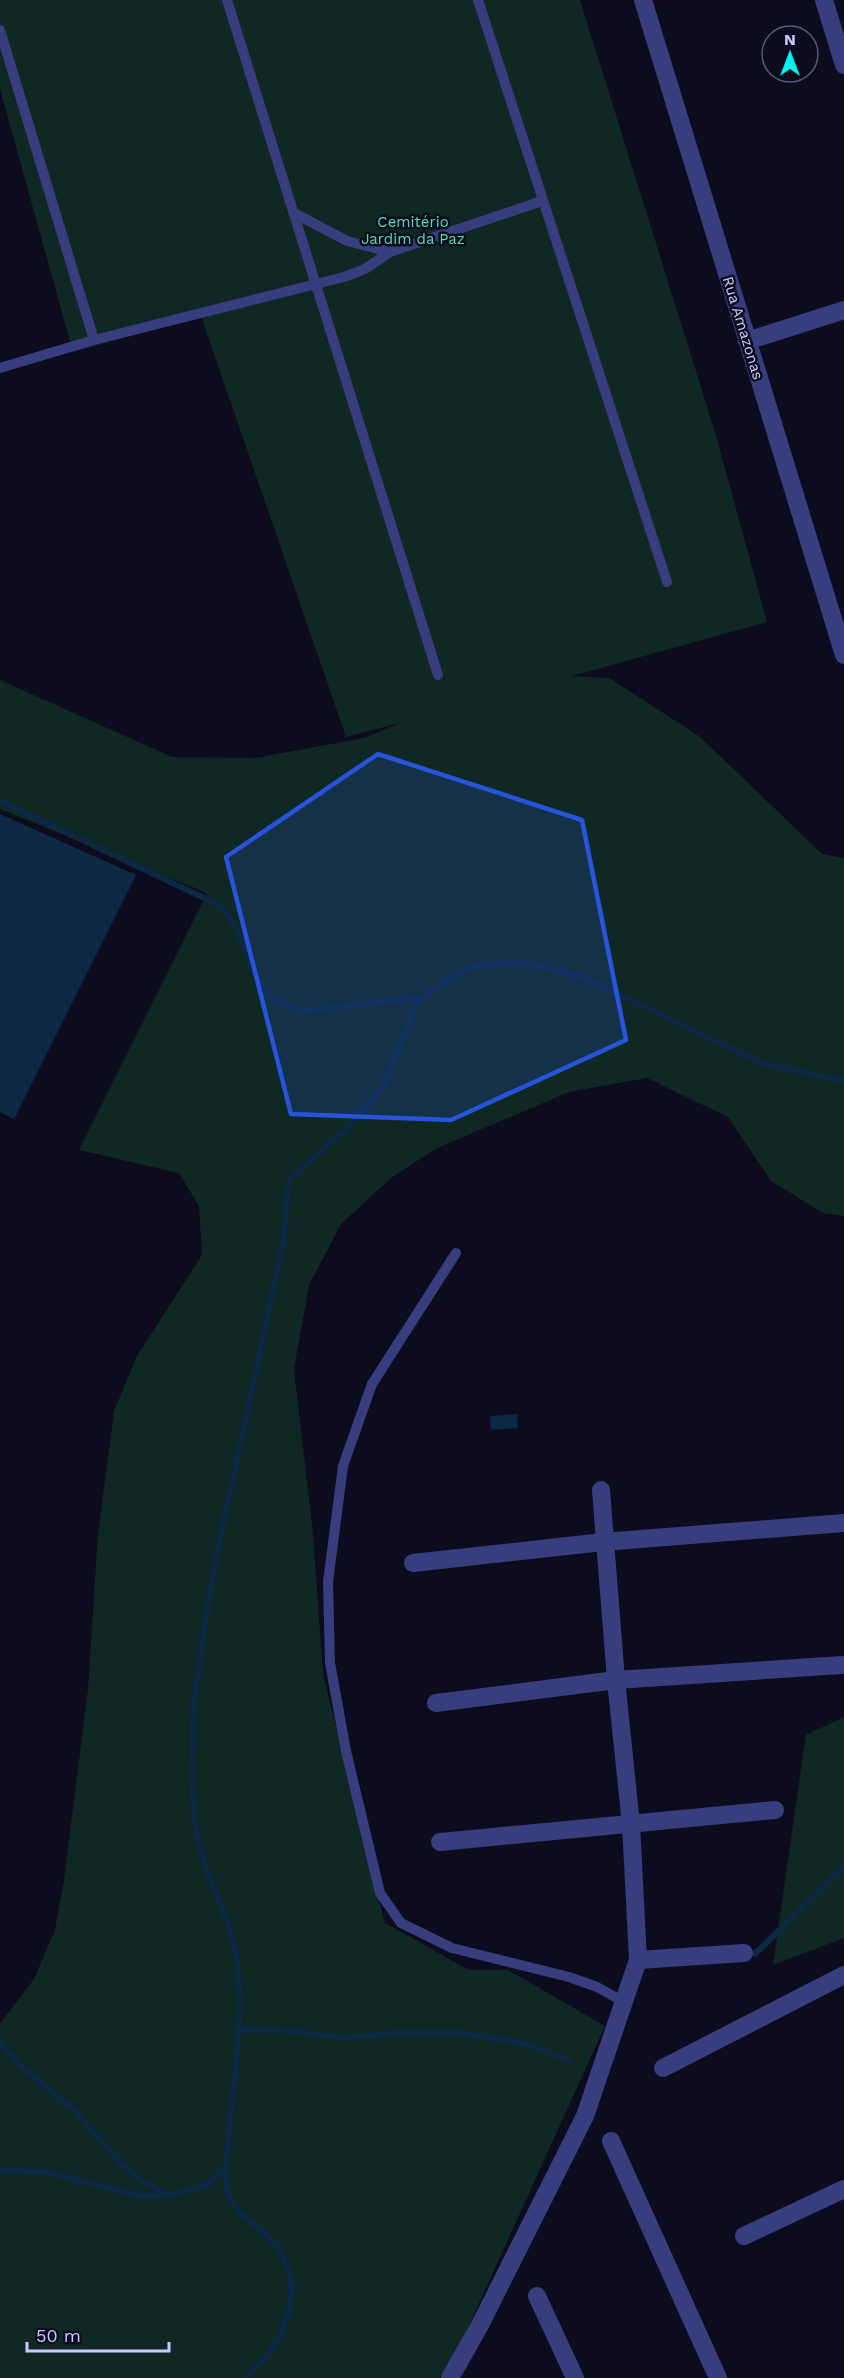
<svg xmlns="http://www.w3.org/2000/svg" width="844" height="2378" font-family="'Work Sans',sans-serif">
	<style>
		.green { fill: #0f2824 }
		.water { fill: #0c2842 }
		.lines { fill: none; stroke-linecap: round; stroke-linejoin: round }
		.stream { stroke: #0c2842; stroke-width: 6 }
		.lane { stroke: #373d7d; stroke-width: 10 }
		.street { stroke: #373d7d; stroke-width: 18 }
		.marked { fill: #2654da; fill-opacity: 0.2; stroke: #2654da; stroke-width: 4.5; stroke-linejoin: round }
		.labels { text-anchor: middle; stroke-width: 5; stroke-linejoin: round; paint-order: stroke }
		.park-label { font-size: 15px; fill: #57deac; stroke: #0d0c1e }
		.street-label { font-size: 15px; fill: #c9caff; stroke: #0d0c1e }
	</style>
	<rect width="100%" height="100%" fill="#0d0c1e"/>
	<g class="green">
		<path d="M0 0H580L715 432 767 622 572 676 609 678 699 736 822 854 844 858V1216L823 1213 771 1181 728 1117 647 1078 569 1092 435 1149 391 1178 341 1224 309 1285 294 1369 313 1534 323 1674 385 1923 469 1970H508L605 2026 455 2356 440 2378H0V2024L34 1979 55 1930 64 1880 88 1689 98 1535 114 1411 137 1356 202 1255 199 1206 179 1173 79 1150 207 893 0 809V680L172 757 255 758 364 738 403 722 346 737 201 316 73 352 0 89Z"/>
		<path d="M844 1717V1938L773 1965 806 1735Z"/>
	</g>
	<g class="water">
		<path d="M0 814 136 875 14 1119 0 1112Z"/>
		<path d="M517 1414 518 1428 491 1430 490 1416Z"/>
	</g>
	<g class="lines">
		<g class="stream">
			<path d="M0 801 219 905C256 942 241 996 301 1011L421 998"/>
			<path d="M755 1954 844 1866"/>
			<path d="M238 2030 291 2031 343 2038 396 2033H462L527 2044 570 2061"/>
			<path d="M0 2043 22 2067 74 2110 121 2164 144 2182 167 2195"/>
			<path d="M0 2170 47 2172 140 2196 171 2195 206 2186 225 2168"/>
			<path d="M245 2378C255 2368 266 2358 273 2347 293 2318 300 2275 276 2246 254 2218 223 2214 226 2170 229 2101 246 2030 237 1961 232 1923 211 1889 201 1853 189 1811 193 1764 193 1721 193 1701 197 1681 200 1662 207 1601 218 1544 232 1484 250 1402 267 1320 284 1238L288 1184 293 1176 343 1132 384 1086 417 1002 453 976 479 965 529 963 587 979 761 1063 844 1081"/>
		</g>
		<g class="lane">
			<path d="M227 0 438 675"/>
			<path d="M478 0 667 582"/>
			<path d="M0 30 94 340"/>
			<path d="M294 213 347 241 390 252"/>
			<path d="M0 368 94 340 344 277 365 269 390 252 542 201"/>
			<path d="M456 1253 372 1384 343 1466 328 1582 330 1663 346 1751 380 1893 401 1923 452 1948 569 1977 597 1987 624 2002"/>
		</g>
		<g class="street">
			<path d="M643 0 844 655"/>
			<path d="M824 0 844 65"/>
			<path d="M747 341 844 310"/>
			<path d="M413 1563 603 1542 844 1523"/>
			<path d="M436 1703 616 1680 842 1665"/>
			<path d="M440 1842 775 1810"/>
			<path d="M638 1960 744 1953"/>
			<path d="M663 2068 844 1975"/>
			<path d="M611 2141 718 2378"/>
			<path d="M744 2236 844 2189"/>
			<path d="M537 2296 575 2378"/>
			<path d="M450 2378 480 2325 585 2116 638 1960 631 1824 616 1680 601 1490"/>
		</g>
	</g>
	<path class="marked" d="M378 754 582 820 626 1040 451 1120 291 1114 226 857Z"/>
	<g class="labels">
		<g class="park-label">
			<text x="413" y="227">Cemitério<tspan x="413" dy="17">Jardim da Paz</tspan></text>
		</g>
		<g class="street-label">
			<text transform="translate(743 328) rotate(73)" y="5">Rua Amazonas</text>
		</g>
	</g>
	<g transform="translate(790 54)"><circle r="28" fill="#0d0c1e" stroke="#585878" stroke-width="1.5"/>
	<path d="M0-4.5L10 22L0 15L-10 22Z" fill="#01f3ee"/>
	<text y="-9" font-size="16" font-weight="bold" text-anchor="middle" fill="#c9caff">N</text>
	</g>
	<path d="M27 2342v9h142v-9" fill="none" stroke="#c9caff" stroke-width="3"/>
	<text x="36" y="2342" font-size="18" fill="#c9caff" stroke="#0d0c1e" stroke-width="4.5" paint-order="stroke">50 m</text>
</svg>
